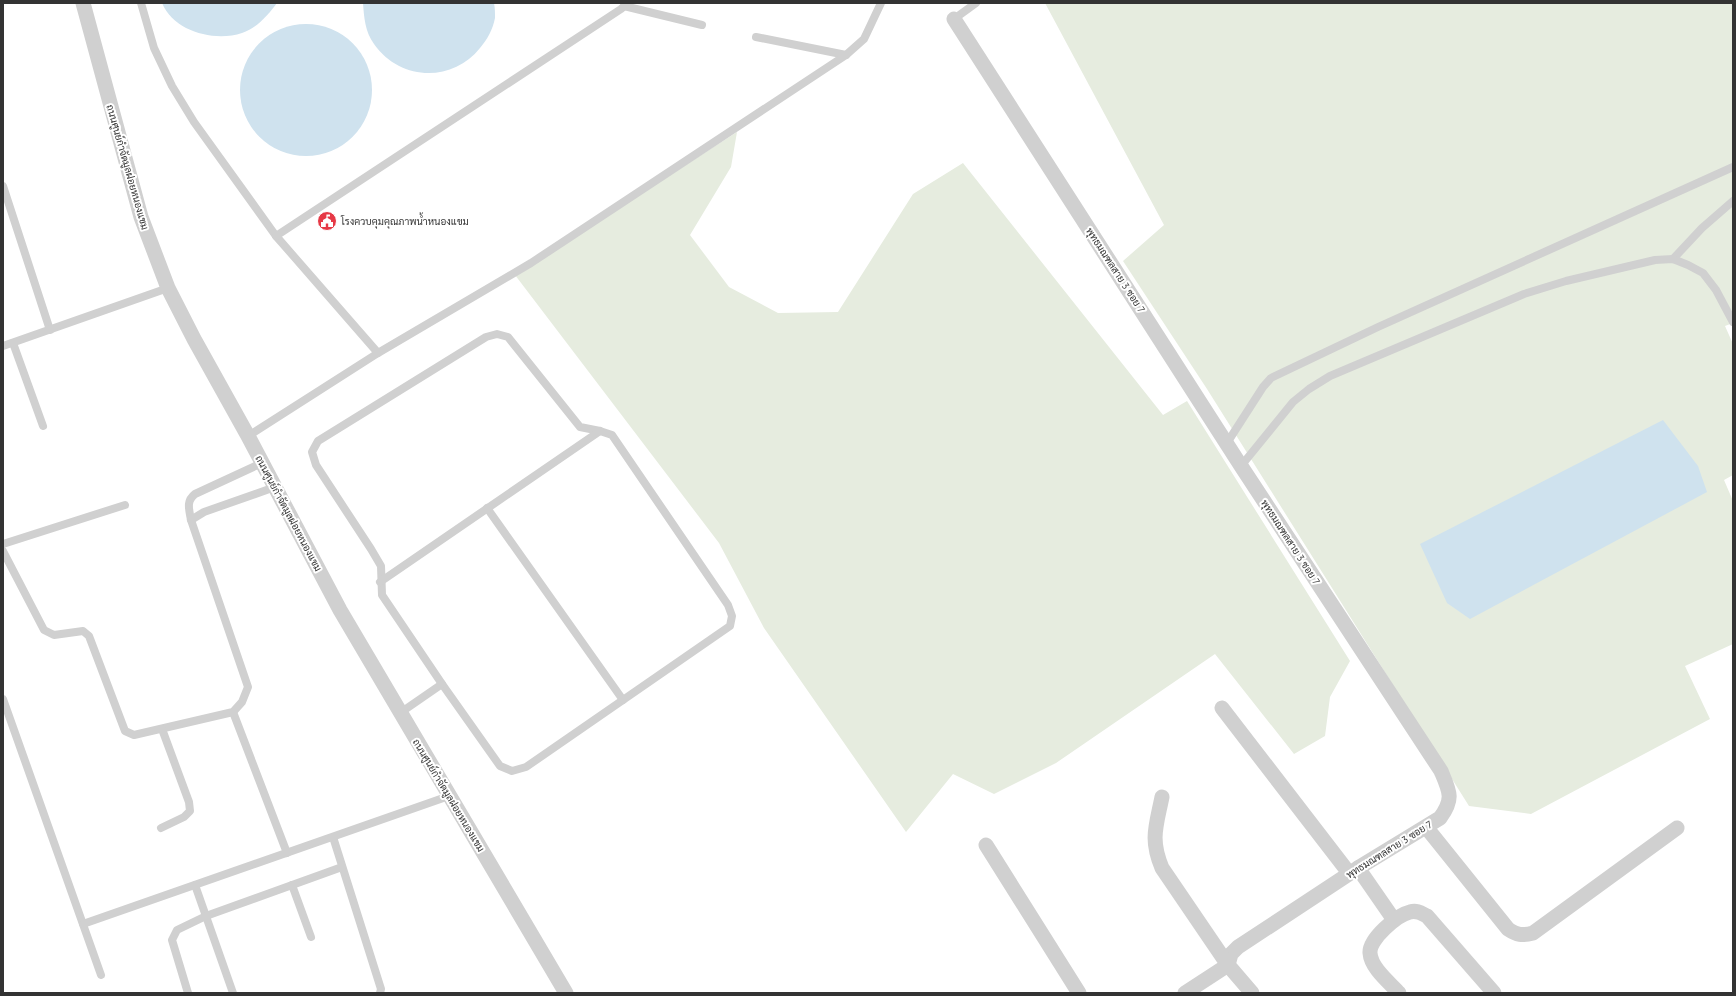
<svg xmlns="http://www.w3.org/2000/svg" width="1736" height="996" font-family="'PT Sans',Sarabun,sans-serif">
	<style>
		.green { fill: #e6ecdf }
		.water { fill: #cfe2ee }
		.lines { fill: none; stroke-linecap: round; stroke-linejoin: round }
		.service { stroke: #d0d0d0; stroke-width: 8 }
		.minor { stroke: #d0d0d0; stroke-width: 15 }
		.labels { text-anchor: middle; stroke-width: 4; stroke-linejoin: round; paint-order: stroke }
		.street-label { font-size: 10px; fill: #333; stroke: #fff }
		.poi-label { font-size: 10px; fill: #333; stroke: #fff; text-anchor: start }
	</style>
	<rect width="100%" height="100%" fill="#fff"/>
	<g class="green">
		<path d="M1045 3H1733V323L1725 326 1733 344V475L1724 480 1733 501V644L1685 666 1710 719 1531 814 1469 806 1207 389 1123 261 1164 225Z"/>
		<path d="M737 132 731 167 690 235 729 287 778 313 838 312 913 194 963 163 1163 415 1187 401 1350 661 1330 697 1325 736 1294 754 1215 654 1056 763 994 794 953 774 906 832 764 628 719 543 515 275Z"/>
	</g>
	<g class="water">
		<path d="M162 3H277C268 15 257 28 242 33 215 42 174 32 162 3Z"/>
		<path d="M363 3H494C495 8 495 13 495 18 493 29 487 40 480 48 452 83 400 81 374 44 365 32 364 17 363 3Z"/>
		<circle cx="306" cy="90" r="66"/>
		<path d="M1663 420 1698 466 1707 492 1470 619 1447 603 1420 544Z"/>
	</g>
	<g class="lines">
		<g class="service">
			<path d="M141 3 154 48 172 86 194 122 276 236 378 353"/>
			<path d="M624 6 702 25"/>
			<path d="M954 19 976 3"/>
			<path d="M756 37 846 55"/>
			<path d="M3 186 50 330"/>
			<path d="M276 236 621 9 628 3"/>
			<path d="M1673 259 1702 228 1733 201"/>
			<path d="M497 334 508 337 580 427 600 431 612 435 728 605 732 616 730 626 526 767 512 771 500 766 442 684 382 595 381 566 371 549 316 465 312 452 318 441 486 337Z"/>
			<path d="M13 343 43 426"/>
			<path d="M3 346 168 288"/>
			<path d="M248 436 378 353 531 263 846 55 864 39 881 3"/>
			<path d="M1227 443 1263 387 1271 378 1378 327 1733 167"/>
			<path d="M1241 466 1293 402 1309 389 1330 376 1524 294 1566 281 1655 260 1673 259 1688 265 1703 273 1716 290 1733 322"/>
			<path d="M487 508 623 700"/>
			<path d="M191 520 204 512 275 487"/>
			<path d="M3 544 125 505"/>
			<path d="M3 551 44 630 54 635 83 631 89 636 125 731 134 735 233 712 242 702 248 687 191 520C189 509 186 501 195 494L262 463"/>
			<path d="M380 582 600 431"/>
			<path d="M3 699 101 975"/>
			<path d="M233 712 287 853"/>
			<path d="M400 713 442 684"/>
			<path d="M161 828 184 817 190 811 189 802 162 729"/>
			<path d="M333 837 381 989 380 993"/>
			<path d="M195 885 233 993"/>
			<path d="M292 885 311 937"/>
			<path d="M83 924 449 796"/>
			<path d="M188 993 172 940 177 930 206 916 342 867"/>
		</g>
		<g class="minor">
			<path d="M83 3 141 217 168 288 194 339 248 436 340 610 566 993"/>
			<path d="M954 19 1241 466 1441 771C1450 792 1454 799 1440 818L1358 868 1238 947 1231 954 1228 965 1252 993"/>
			<path d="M1222 708 1349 873"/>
			<path d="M1162 797C1156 827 1150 839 1162 868L1228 965 1185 993"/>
			<path d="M1426 827 1508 929C1517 935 1522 936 1533 933L1677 828"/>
			<path d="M986 845 1079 993"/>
			<path d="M1358 868 1394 920"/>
			<path d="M1399 993C1389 982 1371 968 1370 953 1369 939 1397 915 1410 912 1417 910 1421 913 1427 916L1494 993"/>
		</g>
	</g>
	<defs>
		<g id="civic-disc" transform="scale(1)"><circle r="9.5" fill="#e63946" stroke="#fff"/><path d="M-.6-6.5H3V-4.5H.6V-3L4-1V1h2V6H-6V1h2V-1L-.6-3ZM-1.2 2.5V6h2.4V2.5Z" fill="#fff"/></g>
	</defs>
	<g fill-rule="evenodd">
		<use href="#civic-disc" x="327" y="221"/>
	</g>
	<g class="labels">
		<g class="street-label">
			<text transform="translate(128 167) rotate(74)" y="4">ถนนศูนย์กำจัดมูลฝอยหนองแขม</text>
			<text transform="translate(1116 270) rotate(57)" y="4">พุทธมณฑลสาย 3 ซอย 7</text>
			<text transform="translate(289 513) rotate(62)" y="4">ถนนศูนย์กำจัดมูลฝอยหนองแขม</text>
			<text transform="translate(1291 542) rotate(57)" y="4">พุทธมณฑลสาย 3 ซอย 7</text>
			<text transform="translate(449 795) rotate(59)" y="4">ถนนศูนย์กำจัดมูลฝอยหนองแขม</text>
			<text transform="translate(1389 849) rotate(-32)" y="4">พุทธมณฑลสาย 3 ซอย 7</text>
		</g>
		<g class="poi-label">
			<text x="341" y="225">โรงควบคุมคุณภาพน้ำหนองแขม</text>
		</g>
	</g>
	<rect width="1736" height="996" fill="none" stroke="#333333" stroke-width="8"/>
</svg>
